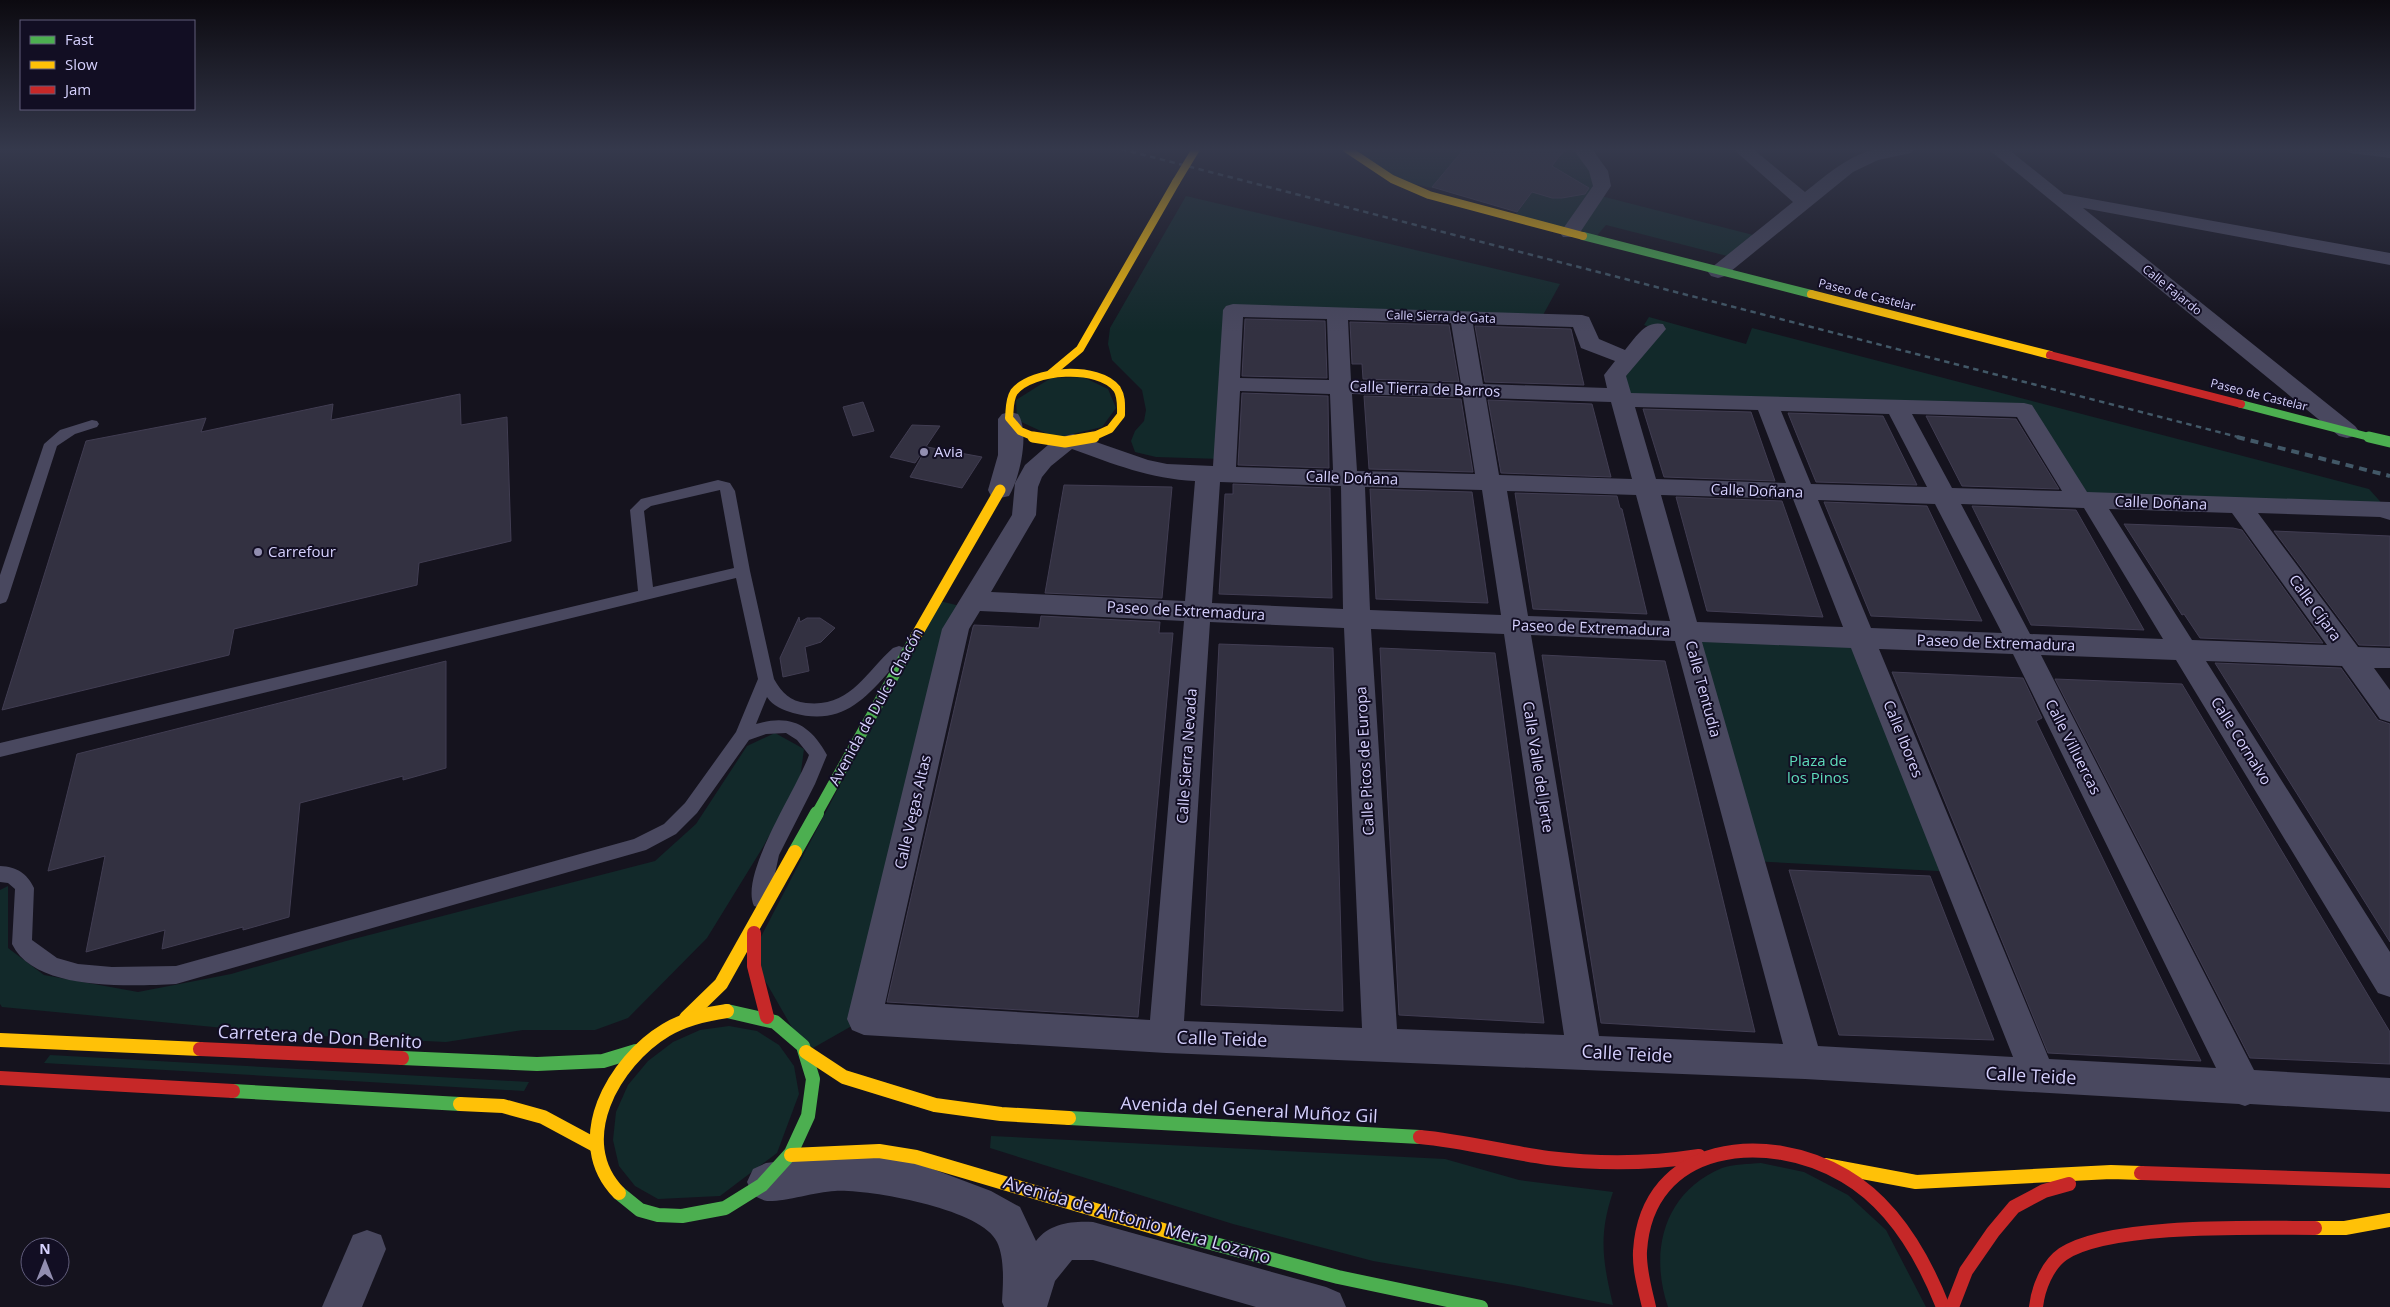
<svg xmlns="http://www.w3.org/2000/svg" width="2390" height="1307" font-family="'Open Sans',sans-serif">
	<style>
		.green { fill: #12292a }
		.building { fill: #333141; stroke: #413d52 }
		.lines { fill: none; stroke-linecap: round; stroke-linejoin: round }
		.lane { fill: #49485f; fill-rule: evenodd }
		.street { fill: #49485f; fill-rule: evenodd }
		.fast-far2 { stroke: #4caf50; stroke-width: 8 }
		.fast-far1 { stroke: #4caf50; stroke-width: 11 }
		.fast { stroke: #4caf50; stroke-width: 14 }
		.slow-far2 { stroke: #ffc107; stroke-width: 8 }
		.slow-far1 { stroke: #ffc107; stroke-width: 11 }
		.slow { stroke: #ffc107; stroke-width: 14 }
		.jam-far1 { stroke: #c62828; stroke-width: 8 }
		.jam { stroke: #c62828; stroke-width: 14 }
		.rail-far1 { stroke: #425867; stroke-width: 2.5; stroke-dasharray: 5.5 4.5; stroke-linecap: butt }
		.rail { stroke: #425867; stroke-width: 4; stroke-dasharray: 8 6; stroke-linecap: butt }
		.slow-bridge { stroke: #ffc107; stroke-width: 8 }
		.poi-dot { fill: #928eb0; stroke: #120e23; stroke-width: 2 }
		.labels { text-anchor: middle; stroke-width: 4; stroke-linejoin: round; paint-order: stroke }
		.far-street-label { font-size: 12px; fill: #d6d1fe; stroke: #120e23 }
		.street-label { font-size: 15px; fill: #d6d1fe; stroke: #120e23 }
		.poi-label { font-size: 15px; fill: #d6d1fe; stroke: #120e23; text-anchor: start }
		.park-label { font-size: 15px; fill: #5fddbb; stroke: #120e23 }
		.near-street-label { font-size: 18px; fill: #d6d1fe; stroke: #120e23 }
	</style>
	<rect width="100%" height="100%" fill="#15131e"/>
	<g class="green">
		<path d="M1347 149H1464L1432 188 1392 179Z"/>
		<path d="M1549 149H1582L1598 170 1597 195 1761 237 1735 258 1606 225 1594 239 1513 218 1562 152Z"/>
		<path d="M1186 196 1560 284 1543 315 1233 310 1221 459 1156 457 1135 452 1131 441 1135 431 1144 421 1146 410 1142 390 1112 360 1108 344 1110 328Z"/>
		<path d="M1649 317 1746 344 1752 328 2369 489 2387 509 2080 500 2024 410 1622 400 1615 375 1655 329 1644 325Z"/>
		<path d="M1083 377 1108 389 1116 408 1102 427 1056 438 1017 420 1016 400 1051 378Z"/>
		<path d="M936 600 968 608 864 1019 806 1052 751 956Z"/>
		<path d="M1687 632 1862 638 1956 872 1750 861Z"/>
		<path d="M775 733 804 749 800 779 763 847 707 938 628 1018 595 1030H523L446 1042 299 1035 2 1007 0 1004V890L8 886V948L44 975 138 992 231 974 346 941 655 861 696 824 747 746Z"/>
		<path d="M729 1026 757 1031 779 1045 794 1066 799 1094 777 1153 720 1196 658 1199 635 1186 619 1166 613 1140 616 1112 628 1085 648 1061 673 1042 700 1030Z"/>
		<path d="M50 1055 529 1082 524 1091 44 1063Z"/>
		<path d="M991 1136 1445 1159 1519 1180 1613 1192C1598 1236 1603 1262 1613 1305L1513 1285 1373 1261 1233 1224 990 1148Z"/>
		<path d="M1761 1163 1804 1172 1848 1195 1886 1230 1926 1307H1668C1649 1251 1664 1192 1722 1168 1733 1164 1749 1164 1761 1163Z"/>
	</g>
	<g class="building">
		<path d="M1464 149H1565L1552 166 1589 188 1585 194 1562 198H1552L1532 192 1517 212 1432 187Z"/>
		<path d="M1245 319 1325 321 1327 378 1242 376Z"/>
		<path d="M1350 322 1449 325 1459 382 1363 379 1362 364H1352Z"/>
		<path d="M1475 326 1571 329 1584 385 1485 382Z"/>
		<path d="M1242 393 1328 396 1329 468 1238 465Z"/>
		<path d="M460 394 461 425 507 417 511 541 419 563 417 585 234 629 229 655 2 710 86 441 206 418 201 432 333 404 331 420Z"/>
		<path d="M1364 396 1461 399 1473 472 1369 469Z"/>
		<path d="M1488 400 1592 404 1611 477 1501 473Z"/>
		<path d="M863 402 874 431 853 436 843 407Z"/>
		<path d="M1643 409 1751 412 1775 481 1664 477Z"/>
		<path d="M1788 413 1883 416 1917 485 1816 482Z"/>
		<path d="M1926 416 2016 419 2059 489 1962 486Z"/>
		<path d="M912 425 940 426 915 463 890 457Z"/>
		<path d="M927 447 982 457 962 488 910 477Z"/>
		<path d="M1233 484 1330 488 1332 598 1219 594 1225 494H1233Z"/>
		<path d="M1064 485 1172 487 1162 598 1045 593Z"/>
		<path d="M1370 489 1472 492 1488 603 1376 599Z"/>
		<path d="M1515 493 1617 496 1620 508 1622 509 1647 614 1533 609Z"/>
		<path d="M1676 497 1782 501 1823 617 1707 611Z"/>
		<path d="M1824 502 1927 506 1982 621 1871 616Z"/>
		<path d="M1972 506 2076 510 2144 630 2031 625Z"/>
		<path d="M2124 524 2233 528 2242 530 2323 643 2200 638 2184 614 2182 615Z"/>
		<path d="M2274 531 2390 536V646L2359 645Z"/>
		<path d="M1041 616 1160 622 1159 633H1173L1138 1017 887 1002 973 627 974 625 1039 628Z"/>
		<path d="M799 617 800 622 807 618H820L835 628 821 642 805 647 809 671 783 677 780 658Z"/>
		<path d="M1219 644 1333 648 1343 1011 1201 1005Z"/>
		<path d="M1380 648 1495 653 1544 1023 1399 1015Z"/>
		<path d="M1542 655 1665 661 1755 1032 1601 1023Z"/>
		<path d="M446 661V768L403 780V776L300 803 289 917 243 930V927L162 949 165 930 86 952 105 856 48 871 77 754Z"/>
		<path d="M2215 663 2341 668 2378 720 2390 724V942Z"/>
		<path d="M1892 672 2023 678 2042 718 2036 721 2201 1061 2048 1053Z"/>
		<path d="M2055 679 2182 684 2390 1032V1064L2250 1058Z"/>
		<path d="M1789 870 1930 876 1994 1040 1839 1035Z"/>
	</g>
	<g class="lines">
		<g class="lane">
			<path d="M92 420 97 421 99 424 97 427 75 434 57 446 8 598 6 602 0 604V575L44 444 60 430Z"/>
			<path d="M718 480 730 483 735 491 750 571 774 679C782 693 790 701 806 703 850 708 865 673 893 648L899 646 905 648 907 652C902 661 893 667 886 675 860 705 836 725 793 713 783 710 773 706 767 697L756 724C790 714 810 724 827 755L815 784 779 855 768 906 761 908 754 906C739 874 797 789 809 755L797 740 786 733 766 734 749 740 697 813 676 834 646 850 176 984C132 986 35 992 12 944L15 889 8 883 0 882V866C17 867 27 873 34 888L32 940 57 958 78 964 112 967 176 966 634 839 664 824 685 803 736 732 758 679 736 578 0 757V743L638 591 630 510 641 499ZM720 490 734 568 653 587 644 511 651 506Z"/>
		</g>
		<g class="street">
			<path d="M1573 149H1592L1608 171 1611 186 1577 237H1563L1560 233 1593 186 1589 171Z"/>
			<path d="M1733 149H1753L1805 192C1827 175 1850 153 1879 149 1890 148 1902 149 1914 149L1911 153 1878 160 1853 172 1725 276 1718 278 1711 276 1708 272 1711 268 1793 202Z"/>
			<path d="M1988 149H2008L2064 194 2390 253V265L2083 208 2355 426 2359 431 2355 436 2347 438 2339 436Z"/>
			<path d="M2347 149H2390V158L2350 153Z"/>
			<path d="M1233 304 1582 315 1589 317 1599 339 1625 350C1636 337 1645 320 1663 324L1666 329 1626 376 1631 393 2024 403 2032 405 2087 492 2390 502V520L2380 517 2258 513 2358 647 2390 648V668H2374L2390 690V722L2380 719 2342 666 2206 661 2390 952V997L2378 993 2176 660 2041 655 2254 1070 2390 1078V1112L2250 1104 2245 1106 2239 1104 1805 1079 1166 1053 864 1035 852 1030 847 1019 942 629 1012 515 1015 483 1025 465 1056 438 1073 434 1148 460 1167 464 1213 466 1223 310 1226 306ZM1243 317 1327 319 1329 380 1240 378ZM1348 320 1451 323 1461 384 1351 381ZM1473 324 1573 327 1581 348 1615 361 1604 375 1607 388 1483 384ZM1240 391 1330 394 1333 470 1236 467ZM1352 394 1463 397 1475 474 1357 471ZM1486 398 1611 402 1632 479 1499 475ZM1635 407 1758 410 1786 483 1656 479ZM1781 411 1889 414 1927 487 1811 484ZM1912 414 2017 417 2062 491 1952 488ZM1072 449C1113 464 1151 479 1195 481L1185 601 991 592 1036 515 1038 487 1042 477 1051 466ZM1220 482 1341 486 1343 609 1212 603ZM1365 487 1482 490 1501 615 1370 610ZM1507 491 1636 495 1670 621 1528 616ZM1661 495 1793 499 1843 627 1697 622ZM1818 500 1935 504 2002 633 1871 628ZM1961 504 2084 508 2163 639 2030 634ZM2109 509 2232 513 2327 645 2192 640ZM980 611 1184 621 1150 1020 885 1004 969 629ZM1210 622 1344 628 1362 1028 1184 1021ZM1371 629 1504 634 1564 1035 1397 1029ZM1531 635 1675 641 1783 1044 1599 1036ZM1702 642 1851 648 2013 1057 1818 1046ZM1879 649 2013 654 2216 1068 2049 1059Z"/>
			<path d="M1010 412 1018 414C1030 432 1020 478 1009 496L1000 498 991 496 988 490 998 455V419L1002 414Z"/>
			<path d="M846 1153 883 1157 922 1165 991 1191 1020 1207 1036 1241C1050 1223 1072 1221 1093 1222L1326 1287 1340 1293 1346 1307H1256L1093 1260H1072L1055 1281 1047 1307H1004L1002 1302C1003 1284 1005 1259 997 1242 982 1209 869 1189 835 1191 815 1192 784 1202 767 1201 762 1200 757 1197 753 1195L747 1182 753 1169 766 1163Z"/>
			<path d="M367 1230 381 1235 386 1249 362 1307H322L353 1235Z"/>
		</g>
		<g class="fast-far2">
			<path d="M1583 236 1811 294"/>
			<path d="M2241 404 2373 438"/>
		</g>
		<g class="fast-far1">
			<path d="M2369 437 2390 442"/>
			<path d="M816 815 916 636"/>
		</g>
		<g class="fast">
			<path d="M795 852 817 813"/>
			<path d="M402 1058 537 1064 603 1061 636 1051"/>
			<path d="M233 1091 460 1104"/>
			<path d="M1069 1118 1420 1137"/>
			<path d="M619 1193 640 1210 658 1215 682 1216 725 1208 762 1185 791 1153 808 1116 813 1079 803 1046 775 1022 727 1011"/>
			<path d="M1170 1232 1338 1277 1481 1307"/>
		</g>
		<g class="slow-far2">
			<path d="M1347 149 1392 179 1429 195 1583 236"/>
			<path d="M1811 294 2050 355"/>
			<path d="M1050 374 1080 349 1176 182"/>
			<path d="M1037 438 1020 431 1009 418C1010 409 1009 400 1014 392 1032 369 1099 365 1117 389 1122 397 1121 406 1121 415L1110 429 1090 438"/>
		</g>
		<g class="slow-far1">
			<path d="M1033 437 1065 442 1094 437"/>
			<path d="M916 636 1000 490"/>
		</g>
		<g class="slow">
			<path d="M686 1018 721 984 795 852"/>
			<path d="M0 1040 200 1049"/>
			<path d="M806 1052 844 1077 935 1105 1001 1114 1069 1118"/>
			<path d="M460 1104 503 1106 543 1117 595 1145"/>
			<path d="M791 1155 879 1151 916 1157 1170 1232"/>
			<path d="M1825 1165 1916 1182 2111 1172 2141 1173"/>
			<path d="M619 1193C568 1141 614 1061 666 1030 684 1019 706 1014 727 1011"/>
			<path d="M2315 1228H2345L2390 1220"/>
		</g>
		<path class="jam-far1" d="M2050 355 2241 404"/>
		<g class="jam">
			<path d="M754 933V966L767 1017"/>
			<path d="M200 1049 402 1058"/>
			<path d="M0 1078 233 1091"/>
			<path d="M1420 1137C1463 1141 1505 1152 1548 1158 1598 1164 1648 1164 1699 1156"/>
			<path d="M2141 1173 2390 1181"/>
			<path d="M1649 1307C1645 1289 1639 1270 1640 1251 1647 1141 1768 1130 1845 1176 1893 1204 1923 1256 1943 1307"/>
			<path d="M1952 1307 1966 1271 1993 1232 2014 1207 2044 1191 2069 1184"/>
			<path d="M2036 1307C2038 1289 2047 1265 2063 1254 2110 1223 2256 1228 2315 1228"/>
		</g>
		<path class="rail-far1" d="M1121 149 2242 438"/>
		<path class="rail" d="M2237 437 2390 476"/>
		<path class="slow-bridge" d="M1176 182 1196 149"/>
	</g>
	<linearGradient id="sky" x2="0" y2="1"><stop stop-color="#0c0a10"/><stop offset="0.45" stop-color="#35394c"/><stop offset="1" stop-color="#35394c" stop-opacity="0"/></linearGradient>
	<rect width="2390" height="332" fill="url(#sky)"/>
	<g class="poi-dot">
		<circle cx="924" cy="452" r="5"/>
		<circle cx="258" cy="552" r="5"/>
	</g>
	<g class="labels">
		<g class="far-street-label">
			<text transform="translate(2172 290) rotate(39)" y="4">Calle Fajardo</text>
			<text transform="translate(1867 295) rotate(14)" y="4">Paseo de Castelar</text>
			<text transform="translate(1441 317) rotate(2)" y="4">Calle Sierra de Gata</text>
			<text transform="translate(2259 395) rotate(14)" y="4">Paseo de Castelar</text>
		</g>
		<g class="street-label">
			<text transform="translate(1425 389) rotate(2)" y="5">Calle Tierra de Barros</text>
			<text transform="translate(1352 478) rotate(2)" y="5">Calle Doñana</text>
			<text transform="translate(1757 491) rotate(2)" y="5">Calle Doñana</text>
			<text transform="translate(2161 503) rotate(2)" y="5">Calle Doñana</text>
			<text transform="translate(2315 608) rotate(54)" y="5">Calle Cíjara</text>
			<text transform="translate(1186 611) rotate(3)" y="5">Paseo de Extremadura</text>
			<text transform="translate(1591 628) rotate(2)" y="5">Paseo de Extremadura</text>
			<text transform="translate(1996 643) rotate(2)" y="5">Paseo de Extremadura</text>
			<text transform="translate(1703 689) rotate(75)" y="5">Calle Tentudia</text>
			<text transform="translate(876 707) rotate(-61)" y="5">Avenida de Dulce Chacón</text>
			<text transform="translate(1903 739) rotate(68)" y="5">Calle Ibores</text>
			<text transform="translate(2241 741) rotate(58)" y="5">Calle Cornalvo</text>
			<text transform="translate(2073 747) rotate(63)" y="5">Calle Villuercas</text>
			<text transform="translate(1187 756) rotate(-86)" y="5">Calle Sierra Nevada</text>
			<text transform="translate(1365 761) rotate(-93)" y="5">Calle Picos de Europa</text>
			<text transform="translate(1538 767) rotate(81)" y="5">Calle Valle del Jerte</text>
			<text transform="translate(913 812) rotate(-77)" y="5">Calle Vegas Altas</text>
		</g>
		<g class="poi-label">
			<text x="934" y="457">Avia</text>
			<text x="268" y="557">Carrefour</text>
		</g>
		<g class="park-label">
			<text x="1818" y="766">Plaza de<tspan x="1818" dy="17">los Pinos</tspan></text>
		</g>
		<g class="near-street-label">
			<text transform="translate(320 1037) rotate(3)" y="6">Carretera de Don Benito</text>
			<text transform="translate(1222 1039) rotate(2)" y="6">Calle Teide</text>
			<text transform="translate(1627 1054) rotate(3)" y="6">Calle Teide</text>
			<text transform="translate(2031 1076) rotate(3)" y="6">Calle Teide</text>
			<text transform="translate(1249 1110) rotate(3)" y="6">Avenida del General Muñoz Gil</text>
			<text transform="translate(1137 1220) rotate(16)" y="6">Avenida de Antonio Mera Lozano</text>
		</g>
	</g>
	<rect x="20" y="20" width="175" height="90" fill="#120e23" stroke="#605c7b"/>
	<rect x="30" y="36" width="25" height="8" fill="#4caf50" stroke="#605c7b"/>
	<text x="65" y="45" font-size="15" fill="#d6d1fe">Fast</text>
	<rect x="30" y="61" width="25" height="8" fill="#ffc107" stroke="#605c7b"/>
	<text x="65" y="70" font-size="15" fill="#d6d1fe">Slow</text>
	<rect x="30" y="86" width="25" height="8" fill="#c62828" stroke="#605c7b"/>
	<text x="65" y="95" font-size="15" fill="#d6d1fe">Jam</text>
	<g transform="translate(45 1262)"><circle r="24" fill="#120e23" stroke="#605c7b"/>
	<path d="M0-4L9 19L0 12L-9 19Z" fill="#928eb0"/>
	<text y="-8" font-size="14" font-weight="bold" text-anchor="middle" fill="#d6d1fe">N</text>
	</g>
</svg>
